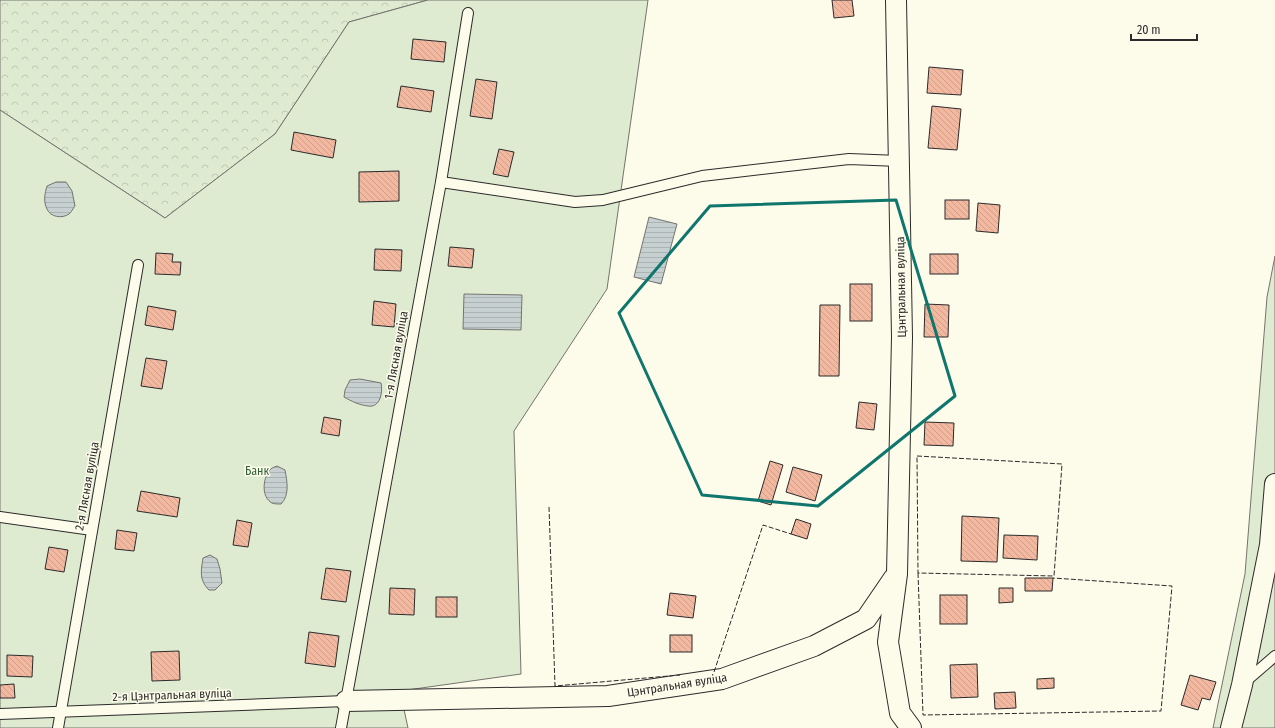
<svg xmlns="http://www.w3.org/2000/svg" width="1275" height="728" font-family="'Fira Sans Condensed',sans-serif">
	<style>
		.forest { fill: url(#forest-crowns); stroke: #74746e }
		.garden { fill: #deebd1; stroke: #74746e }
		.water { fill: url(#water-rules); stroke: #74746e }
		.building { fill: url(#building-back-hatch); stroke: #2b2b2b }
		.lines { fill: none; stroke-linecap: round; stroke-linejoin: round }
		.service-casing { stroke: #2b2b2b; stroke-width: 12 }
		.minor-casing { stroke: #2b2b2b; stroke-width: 22 }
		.service { stroke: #fdfbea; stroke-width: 10 }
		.minor { stroke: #fdfbea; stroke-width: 20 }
		.fence { stroke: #2b2b2b; stroke-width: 1; stroke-dasharray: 5 2; stroke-linecap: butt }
		.marked { fill: none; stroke: #0f766e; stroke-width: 3; stroke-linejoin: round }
		.labels { text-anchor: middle; stroke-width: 3; stroke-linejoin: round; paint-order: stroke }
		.street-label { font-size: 12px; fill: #2b2b2b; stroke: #fdfbea }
		.park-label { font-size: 12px; fill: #34623c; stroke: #fdfbea }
	</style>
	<defs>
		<pattern id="forest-crowns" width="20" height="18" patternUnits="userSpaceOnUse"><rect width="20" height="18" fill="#deebd1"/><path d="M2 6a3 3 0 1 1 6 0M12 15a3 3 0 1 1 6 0" fill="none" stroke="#bfcab4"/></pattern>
		<pattern id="water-rules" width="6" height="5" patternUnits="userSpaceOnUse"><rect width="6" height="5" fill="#c7d0d0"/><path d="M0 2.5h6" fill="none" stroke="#abb3b3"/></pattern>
		<pattern id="building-back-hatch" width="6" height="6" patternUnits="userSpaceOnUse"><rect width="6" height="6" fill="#f2b8a0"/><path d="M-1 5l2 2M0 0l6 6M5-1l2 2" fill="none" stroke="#d09e8a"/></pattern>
	</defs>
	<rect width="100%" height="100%" fill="#fdfbea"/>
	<path class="forest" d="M0 0H428L349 22 275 134 165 218 0 110Z"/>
	<g class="garden">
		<path d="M428 0H648L607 289 514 431 521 674 400 691 408 728H0V110L165 218 275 134 349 22Z"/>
		<path d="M1275 256V728H1213L1245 574 1267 297Z"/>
	</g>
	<g class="water">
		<path d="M56 182H66L72 191 75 206C73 208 71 213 69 214 62 219 50 217 47 209 43 201 45 193 47 186Z"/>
		<path d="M649 217 677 224 661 284 634 277Z"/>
		<path d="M464 294 522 295 521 330 463 329Z"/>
		<path d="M360 379 381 383C383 393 380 408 368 406 359 405 351 401 344 397L345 390 350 380Z"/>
		<path d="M277 466 285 470C287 481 290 495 281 504 278 504 274 504 272 503 261 497 263 479 269 471 271 468 274 467 277 466Z"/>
		<path d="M210 555 217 559 220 569 222 583 215 590H209C199 580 201 571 203 558Z"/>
	</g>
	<g class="building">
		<path d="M832 0H852L854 16 834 18Z"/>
		<path d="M413 39 446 42 444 62 411 59Z"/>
		<path d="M929 67 963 70 961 95 927 93Z"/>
		<path d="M476 79 497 82 492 119 470 116Z"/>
		<path d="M401 86 434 91 431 112 397 107Z"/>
		<path d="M932 106 961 109 957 150 928 148Z"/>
		<path d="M294 132 336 140 333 158 291 150Z"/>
		<path d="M499 149 514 152 508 177 493 174Z"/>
		<path d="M399 171V201L359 202V172Z"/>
		<rect x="945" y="200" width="24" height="19"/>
		<path d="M978 203 1000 205 998 233 976 231Z"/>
		<path d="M450 247 474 249 472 268 448 266Z"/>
		<path d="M375 249 402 250 401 271 374 270Z"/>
		<path d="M156 253 173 254 172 262H181L180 275 155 274Z"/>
		<rect x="930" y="254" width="28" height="20"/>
		<rect x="850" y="284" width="22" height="37"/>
		<path d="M374 301 396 304 394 327 372 325Z"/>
		<path d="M925 304 949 305 948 337H924Z"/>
		<path d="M820 305H840L839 376H819Z"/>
		<path d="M148 306 176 311 173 330 145 325Z"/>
		<path d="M146 358 167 361 162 389 141 386Z"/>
		<path d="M859 402 877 404 874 430 856 428Z"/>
		<path d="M324 417 341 420 339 436 321 433Z"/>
		<path d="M925 422 954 423 953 446 924 445Z"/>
		<path d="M770 461 783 465 771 505 758 501Z"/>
		<path d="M793 467 822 475 815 501 786 492Z"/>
		<path d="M141 491 180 498 177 517 137 511Z"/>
		<path d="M962 516 999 518 997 562 961 561Z"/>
		<path d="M796 519 811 524 807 539 791 534Z"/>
		<path d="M237 520 252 523 248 547 233 545Z"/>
		<path d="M117 530 137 533 134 551 115 549Z"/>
		<path d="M1004 535 1038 536 1037 560 1003 558Z"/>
		<path d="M49 547 68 550 64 572 45 569Z"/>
		<path d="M326 568 351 571 346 602 321 599Z"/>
		<path d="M1025 578H1053L1052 591H1025Z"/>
		<path d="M390 588 415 589 414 615 389 614Z"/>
		<path d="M999 588H1013V602L999 603Z"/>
		<path d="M670 593 696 596 693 618 667 615Z"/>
		<rect x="940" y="595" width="27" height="29"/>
		<rect x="436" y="597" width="21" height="20"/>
		<path d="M309 632 339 636 335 667 305 663Z"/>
		<rect x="670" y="635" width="22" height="17"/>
		<path d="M179 651 180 680 152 681 151 652Z"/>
		<path d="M7 655 33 656 32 677 7 676Z"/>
		<path d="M977 664 978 697 951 698 950 665Z"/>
		<path d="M1190 675 1216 682 1210 700 1202 698 1198 710 1181 705Z"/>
		<path d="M1054 678V688L1037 689V679Z"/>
		<path d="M14 684 15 698H0V685Z"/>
		<path d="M1015 692 1016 708 995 709 994 693Z"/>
	</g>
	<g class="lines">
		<g class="service-casing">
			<g id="service">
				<path d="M441 182 575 202 603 200 702 176 849 159 899 161"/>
				<path d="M0 517 92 530"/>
				<path d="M1245 682 1275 656"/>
				<path d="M0 714 346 701"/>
				<path d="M58 728 138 265"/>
				<path d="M341 728 441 182 468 13"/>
			</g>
		</g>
		<g class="minor-casing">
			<g id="minor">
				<path d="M896 0 902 337 897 574 888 642 900 713 911 728"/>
				<path d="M346 701 608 696 722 679 814 646 866 619 894 578"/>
				<path d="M1231 728 1242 685 1270 545 1275 484"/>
			</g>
		</g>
		<use href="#service" class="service"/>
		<use href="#minor" class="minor"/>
		<g class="fence">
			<path d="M917 456 1062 464 1054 576 918 573Z"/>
			<path d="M549 507 555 686 680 675"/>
			<path d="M918 573 923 715 1161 711 1172 586 1053 578"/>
			<path d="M714 672 763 525 791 534"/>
		</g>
	</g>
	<path class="marked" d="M896 200 955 396 818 506 702 495 619 313 710 206Z"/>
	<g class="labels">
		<g class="street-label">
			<text transform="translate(901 287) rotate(-91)" y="4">Цэнтральная вуліца</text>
			<text transform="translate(396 355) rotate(-80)" y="4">1-я Лясная вуліца</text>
			<text transform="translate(87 486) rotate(-80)" y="4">2-я Лясная вуліца</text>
			<text transform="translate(677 685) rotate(-9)" y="4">Цэнтральная вуліца</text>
			<text transform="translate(172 695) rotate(-2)" y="4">2-я Цэнтральная вуліца</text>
		</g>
		<g class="park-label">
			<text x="257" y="475">Банк</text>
		</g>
	</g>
	<path d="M1131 34v6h66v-6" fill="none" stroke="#2b2b2b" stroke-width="2"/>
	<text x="1137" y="34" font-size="12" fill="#2b2b2b" stroke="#fdfbea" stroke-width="3" paint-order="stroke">20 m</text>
</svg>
